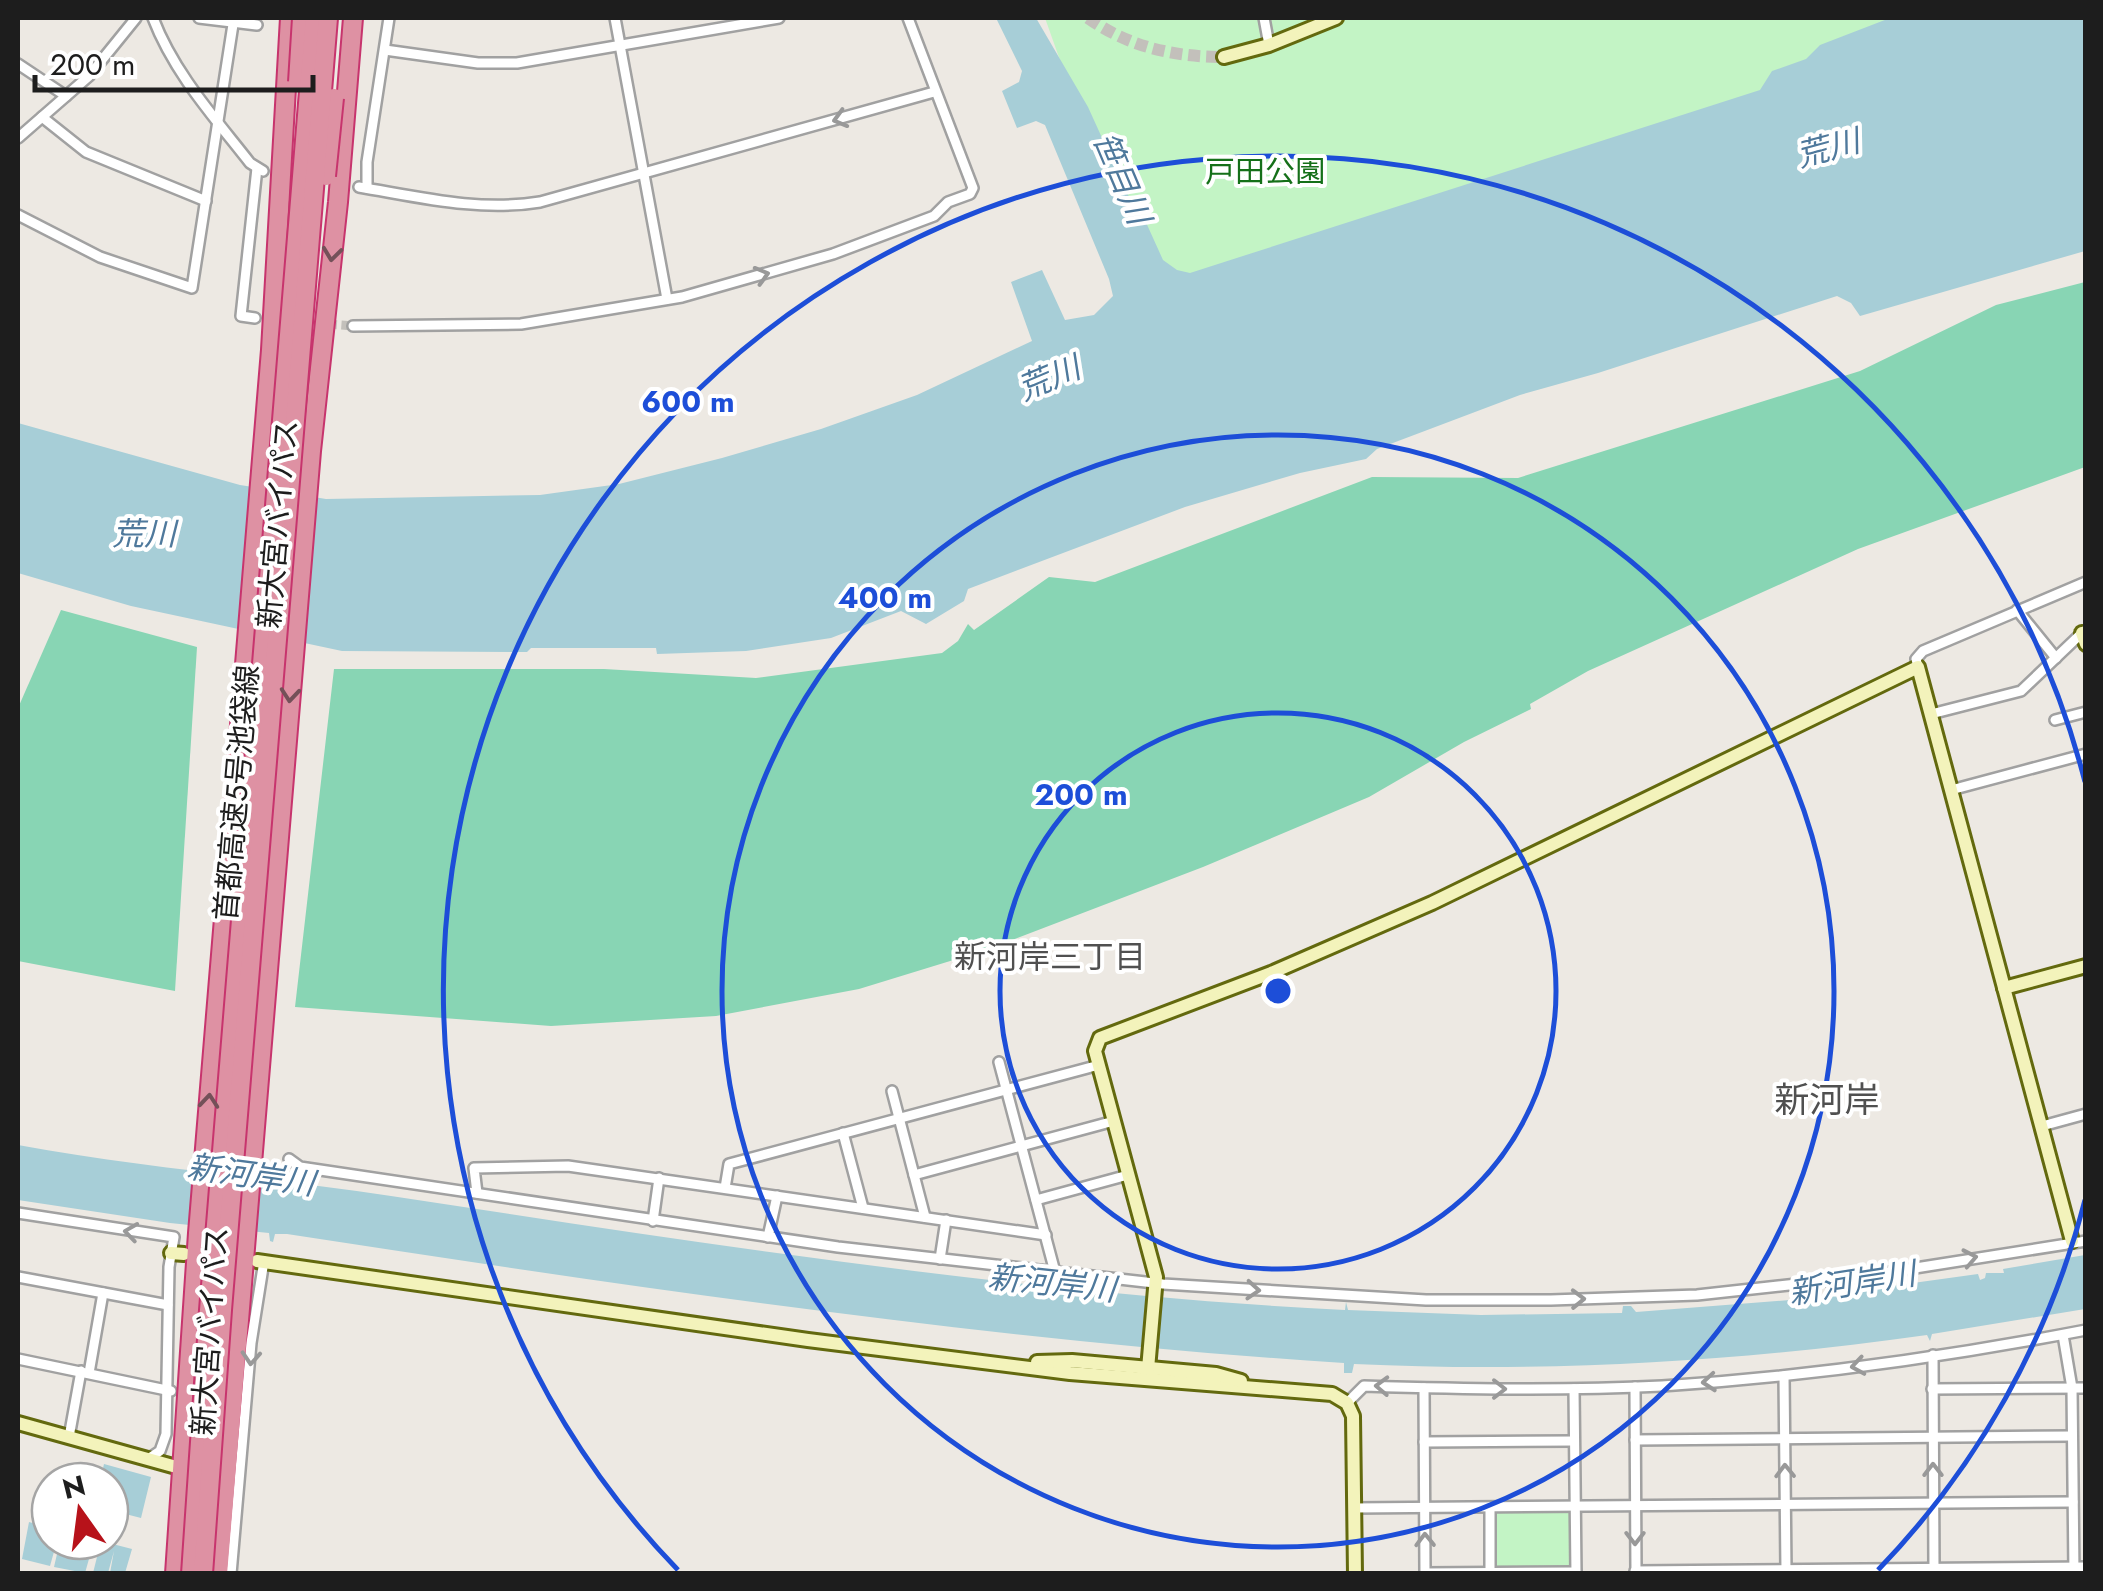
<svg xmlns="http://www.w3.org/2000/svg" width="2103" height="1591" font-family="Jost,'Noto Sans JP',sans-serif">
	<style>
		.park { fill: #c3f4c5 }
		.pitch { fill: #88d5b4 }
		.water { fill: #a7ced7 }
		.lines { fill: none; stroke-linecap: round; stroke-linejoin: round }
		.street-tunnel { stroke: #c3c0bb; stroke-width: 9; stroke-dasharray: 9 4.5; stroke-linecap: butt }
		.secondary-tunnel { stroke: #c3c0bb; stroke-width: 12; stroke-dasharray: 12 6; stroke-linecap: butt }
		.street-casing { stroke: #a1a1a1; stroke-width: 14 }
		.secondary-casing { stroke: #63690e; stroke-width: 18 }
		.highway-casing { stroke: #c7346d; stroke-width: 22 }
		.street { stroke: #fff; stroke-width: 9 }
		.secondary { stroke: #f3f3bb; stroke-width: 12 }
		.highway { stroke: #de91a3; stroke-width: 18 }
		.highway-bridge-casing { stroke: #c7346d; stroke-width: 22; stroke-linecap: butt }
		.highway-bridge { stroke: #de91a3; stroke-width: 18 }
		.oneway { stroke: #999 }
		.oneway2 { stroke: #745159 }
		.ring { fill: none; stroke: #1d4ed8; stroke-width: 5 }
		.labels { text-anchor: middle; stroke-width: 8; stroke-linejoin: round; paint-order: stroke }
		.park-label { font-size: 30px; fill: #157019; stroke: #fff }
		.street-label { font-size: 30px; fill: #1d1d1d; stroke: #fff }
		.water-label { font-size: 32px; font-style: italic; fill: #4f799c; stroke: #fff }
		.neighbourhood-label { font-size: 32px; fill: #505050; stroke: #fff }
		.quarter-label { font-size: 35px; fill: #505050; stroke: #fff }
		.centre { fill: #1d4ed8; stroke: #fff; stroke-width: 5 }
		.ring-label { font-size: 30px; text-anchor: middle; font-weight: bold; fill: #1d4ed8; stroke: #fff; stroke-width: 8; stroke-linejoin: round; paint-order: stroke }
	</style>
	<rect width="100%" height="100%" fill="#ede9e3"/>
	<g class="park">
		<path d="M1045 18H2085L1167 361Z"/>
		<path d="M1568 1510 1571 1514V1564L1567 1568H1497L1493 1564V1515L1496 1511Z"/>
	</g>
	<g class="pitch">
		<path d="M2085 282V467L1858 549 1588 671 1530 704 1531 709 1464 742 1369 797 1203 867 986 950 859 989 716 1016 551 1026 295 1007 334 669H604L756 678 942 653 958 641 968 624 974 630 1049 577 1095 582 1372 477 1518 478 1860 371 1996 305Z"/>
		<path d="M61 610 197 647 175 991 18 961V708Z"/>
	</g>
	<g class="water">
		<path d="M996 18H1036L1088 107 1128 195 1144 218 1163 260 1177 270 1190 273 1760 90 1772 71 1806 59 1820 45 1890 18H2085V251L1860 316 1851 303 1837 296 1598 373 1520 395 1377 449 1366 459 1300 473 1185 507 968 589 964 601 926 624 901 611 831 638 746 651 657 654 656 648H531L527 652 342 651 131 606 18 573V423L240 485 326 499 540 495 619 484 722 458 821 429 917 395 1032 341 1011 282 1042 270 1065 320 1094 315 1113 296 1109 279 1045 125 1036 121 1017 128 1002 91 1019 82 1022 71Z"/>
		<path d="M18 1145C142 1168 266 1177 391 1196 707 1244 1025 1294 1345 1310L1346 1302 1348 1310 1481 1315 1622 1313 1623 1306H1631L1636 1312 1790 1300 1978 1274 1980 1280 1985 1278 1986 1273H2004L2003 1269 2085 1255V1309L1932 1334 1930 1341 1927 1335C1737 1362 1546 1373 1354 1364L1352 1373H1344V1363C989 1340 638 1288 287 1234H275L273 1242 270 1241 269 1233 170 1223 18 1200Z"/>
		<path d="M104 1464 151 1477 141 1518 110 1510V1481H100Z"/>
		<path d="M29 1522 50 1528V1541H57L50 1566 22 1559Z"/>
		<path d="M60 1541H94L85 1573 54 1567Z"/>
		<path d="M101 1541 132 1549 125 1573H110L114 1551 108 1573H93Z"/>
	</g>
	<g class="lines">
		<path class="street-tunnel" d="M301 322 353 326"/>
		<path class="secondary-tunnel" d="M1088 18C1129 47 1174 57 1224 57"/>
		<g class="street-casing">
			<g id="street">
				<path d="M153 18C174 73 214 117 250 163L263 171"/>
				<path d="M199 18 257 25"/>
				<path d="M615 18 667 299"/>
				<path d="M1264 18 1269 45"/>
				<path d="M385 50 478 63H517L779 18"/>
				<path d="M18 64 66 96"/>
				<path d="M42 117 86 152 206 201"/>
				<path d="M18 138 89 76 136 18"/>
				<path d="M359 187C419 197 479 212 540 202L934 92"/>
				<path d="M367 188V162L389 18"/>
				<path d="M18 215 100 257 192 288 234 18"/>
				<path d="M255 318 241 316 257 168"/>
				<path d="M353 326 521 324 682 297 833 254 934 216 948 202 970 194 973 188 908 18"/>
				<path d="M2017 610 2056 658"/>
				<path d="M1918 667 1916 659 1923 651 2086 582"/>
				<path d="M1931 714 2021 691 2084 631"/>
				<path d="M2055 720 2086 712"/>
				<path d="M1951 790 2086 754"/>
				<path d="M999 1062 1055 1272"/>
				<path d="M892 1091 925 1217"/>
				<path d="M2042 1126 2086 1114"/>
				<path d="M843 1133 863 1208"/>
				<path d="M289 1159 300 1167 838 1247 1163 1284 1426 1300H1551L1697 1295 1852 1278 2086 1241"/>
				<path d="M914 1175 1114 1121"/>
				<path d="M725 1188 729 1164 1099 1065"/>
				<path d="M477 1193 474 1168 568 1166 1046 1235"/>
				<path d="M1036 1200 1128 1175"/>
				<path d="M18 1213 174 1237 169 1267 166 1434 160 1451 148 1459"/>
				<path d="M653 1221 659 1178"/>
				<path d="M768 1237 777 1196"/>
				<path d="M940 1259 946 1220"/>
				<path d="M18 1277 168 1305"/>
				<path d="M2063 1335 2072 1388 2074 1574"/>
				<path d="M1933 1355 1934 1571"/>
				<path d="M18 1359 171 1391"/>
				<path d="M89 1373 103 1293"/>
				<path d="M1784 1376 1786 1571"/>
				<path d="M1635 1387 1636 1574"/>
				<path d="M1424 1388 1425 1574"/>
				<path d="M1574 1389 1576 1574"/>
				<path d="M1932 1389 2086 1388"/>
				<path d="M1347 1403 1364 1386C1463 1389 1562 1391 1662 1386 1804 1377 1946 1357 2086 1330"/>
				<path d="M69 1437 81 1371"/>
				<path d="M1635 1440 2072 1436"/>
				<path d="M1424 1442 1574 1441"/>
				<path d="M1490 1507V1572"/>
				<path d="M1354 1508 2073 1502"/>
				<path d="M1635 1571 2086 1567"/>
				<path d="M1425 1573 1576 1572"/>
				<path d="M231 1574 251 1343 264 1261"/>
			</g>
		</g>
		<g class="secondary-casing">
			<g id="secondary">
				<path d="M1224 57 1269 45 1336 18"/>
				<path d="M2082 633 2086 644"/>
				<path d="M2004 988 2086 966"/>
				<path d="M171 1253 184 1254"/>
				<path d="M257 1261 808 1340 1070 1373 1332 1394 1347 1403 1353 1416 1355 1574"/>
				<path d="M1037 1362 1072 1361 1216 1374 1241 1381"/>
				<path d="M1148 1369 1156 1277 1095 1051 1100 1038 1271 973 1432 903 1918 667 2072 1241"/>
				<path d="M18 1423 180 1468"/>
			</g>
		</g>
		<g class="highway-casing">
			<g id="highway">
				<path d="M175 1574 198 1233 271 350 290 18"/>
				<path d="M218 1574 311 451 338 202 353 18"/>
			</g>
		</g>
		<use href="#street" class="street"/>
		<use href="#secondary" class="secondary"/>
		<use href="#highway" class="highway"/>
		<g class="highway-bridge-casing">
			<g id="highway-bridge">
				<path d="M298 82 302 18"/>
				<path d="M326 176 334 98"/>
				<path d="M191 1574 209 1310 315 18"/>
				<path d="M203 1574 222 1310 328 18"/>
			</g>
		</g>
		<use href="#highway-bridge" class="highway-bridge"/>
	</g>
	<defs><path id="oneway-chevron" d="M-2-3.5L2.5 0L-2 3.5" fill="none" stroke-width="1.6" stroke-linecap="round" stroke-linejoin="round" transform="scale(2.5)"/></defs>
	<g class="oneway">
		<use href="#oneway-chevron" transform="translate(840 119) rotate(164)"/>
		<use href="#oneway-chevron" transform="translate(762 275) rotate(-16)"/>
		<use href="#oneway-chevron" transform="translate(131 1232) rotate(-172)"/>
		<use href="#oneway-chevron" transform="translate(1970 1258) rotate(-11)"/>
		<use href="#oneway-chevron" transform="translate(1253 1290) rotate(4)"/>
		<use href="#oneway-chevron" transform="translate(1578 1299) rotate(-1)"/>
		<use href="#oneway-chevron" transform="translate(251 1358) rotate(94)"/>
		<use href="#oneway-chevron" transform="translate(1858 1366) rotate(171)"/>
		<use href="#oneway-chevron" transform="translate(1709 1382) rotate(175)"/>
		<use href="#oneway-chevron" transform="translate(1382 1386) rotate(-178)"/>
		<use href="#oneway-chevron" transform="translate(1499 1389)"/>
		<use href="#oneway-chevron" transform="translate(1933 1470) rotate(-90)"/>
		<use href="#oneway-chevron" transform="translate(1785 1471) rotate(-91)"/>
		<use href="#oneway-chevron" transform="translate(1635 1538) rotate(90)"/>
		<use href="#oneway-chevron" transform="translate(1425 1540) rotate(-91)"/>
	</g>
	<g class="oneway2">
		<use href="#oneway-chevron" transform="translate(332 254) rotate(97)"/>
		<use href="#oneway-chevron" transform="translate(290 695) rotate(95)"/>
		<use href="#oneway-chevron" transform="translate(209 1101) rotate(-85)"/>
	</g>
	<g class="ring">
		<circle cx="1278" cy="991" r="278"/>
		<circle cx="1278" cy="991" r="556"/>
		<path d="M2085 1200A834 834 0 0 1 1878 1570M678 1570A834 834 0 1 1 2085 782"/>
	</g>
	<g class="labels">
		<g class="park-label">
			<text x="1265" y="182">戸田公園</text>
		</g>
		<g class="street-label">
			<text transform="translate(278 524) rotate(-85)" y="10">新大宮バイパス</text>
			<text transform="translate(237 793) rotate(-85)" y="10">首都高速5号池袋線</text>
			<text transform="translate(210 1331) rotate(-86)" y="10">新大宮バイパス</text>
		</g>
		<g class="water-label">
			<text transform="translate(1828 148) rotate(-15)" y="11">荒川</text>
			<text transform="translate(1122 178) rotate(67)" y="11">笹目川</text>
			<text transform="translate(1049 378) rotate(-23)" y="11">荒川</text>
			<text x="144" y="545">荒川</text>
			<text transform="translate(251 1175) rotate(8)" y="11">新河岸川</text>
			<text transform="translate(1052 1283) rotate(6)" y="11">新河岸川</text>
			<text transform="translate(1852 1283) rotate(-9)" y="11">新河岸川</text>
		</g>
		<g class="neighbourhood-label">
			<text x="1050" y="968">新河岸三丁目</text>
		</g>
		<g class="quarter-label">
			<text x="1827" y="1112">新河岸</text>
		</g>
	</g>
	<circle cx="1278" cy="991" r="15" class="centre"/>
	<g class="ring-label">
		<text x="688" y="412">600 m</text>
		<text x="885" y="608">400 m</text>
		<text x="1081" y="805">200 m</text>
	</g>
	<rect width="2103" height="1591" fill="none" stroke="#1d1d1d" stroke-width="40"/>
	<g transform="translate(80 1511) rotate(346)"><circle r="48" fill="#ffffff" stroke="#a5a5a5" stroke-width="2.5"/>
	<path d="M0-8L18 38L0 25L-18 38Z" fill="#b7121a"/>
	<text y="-15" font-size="28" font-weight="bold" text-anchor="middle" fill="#1d1d1d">N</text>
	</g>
	<path d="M35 75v15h278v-15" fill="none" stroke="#1d1d1d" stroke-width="5"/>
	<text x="50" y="75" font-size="30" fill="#1d1d1d" stroke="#ffffff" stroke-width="8" paint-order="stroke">200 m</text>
</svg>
